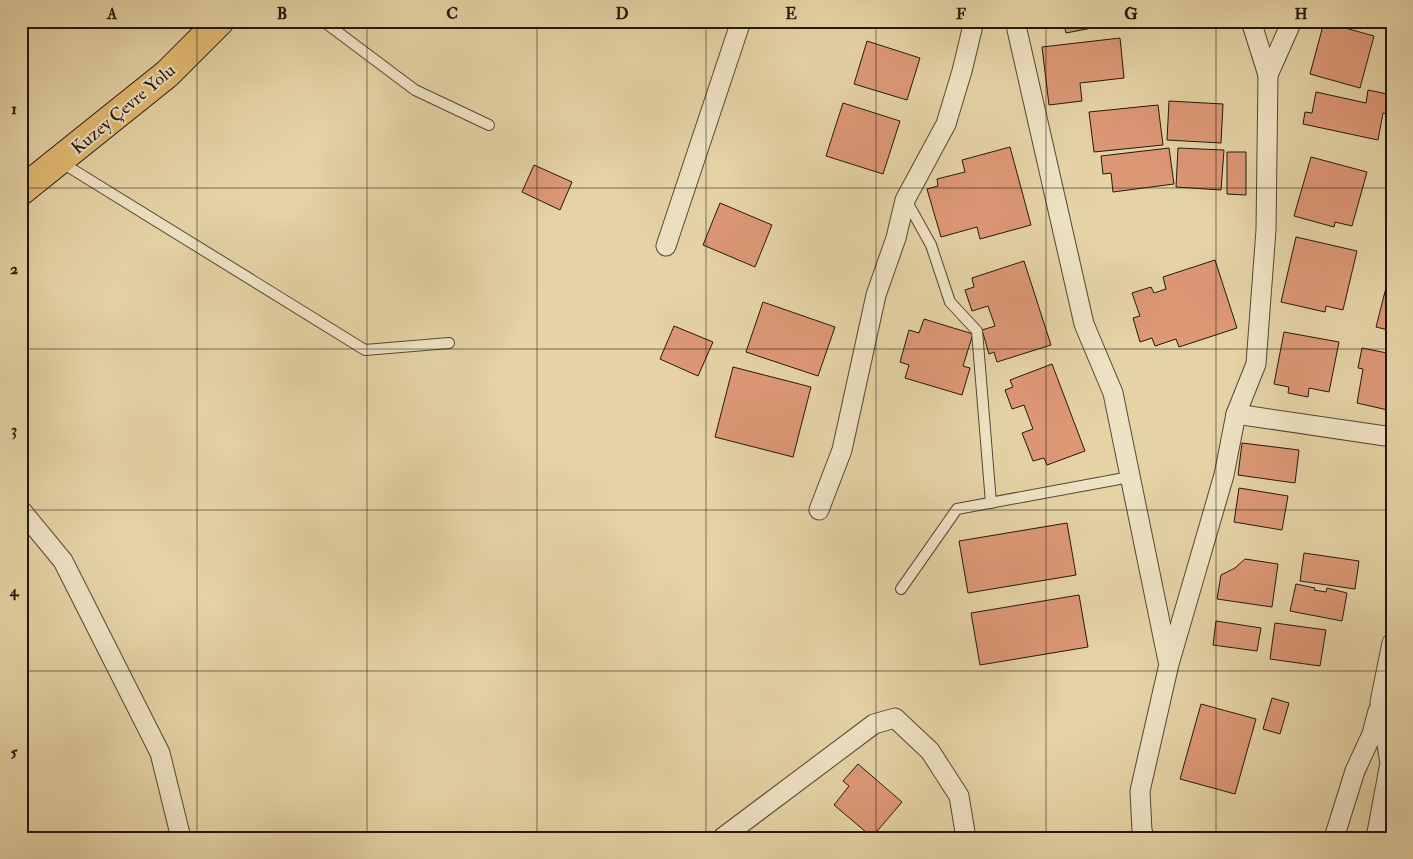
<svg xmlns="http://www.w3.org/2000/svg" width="1413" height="859" font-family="'IM FELL Double Pica',serif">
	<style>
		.building { fill: #dd9876; stroke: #24170e }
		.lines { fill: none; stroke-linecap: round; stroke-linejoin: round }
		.lane-casing { stroke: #544634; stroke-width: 12 }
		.street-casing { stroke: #544634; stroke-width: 21 }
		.primary-casing { stroke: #24170e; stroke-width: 30 }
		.lane { stroke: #eee2c4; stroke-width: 10 }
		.street { stroke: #eee2c4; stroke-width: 19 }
		.primary { stroke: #e2ba72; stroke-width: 28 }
		.grid { fill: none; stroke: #24170e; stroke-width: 1; stroke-opacity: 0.55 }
		.labels { text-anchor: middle; stroke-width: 4; stroke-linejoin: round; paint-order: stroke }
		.street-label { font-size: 18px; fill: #24170e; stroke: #eee2c4 }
		.neatline { fill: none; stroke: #24170e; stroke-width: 2 }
		.grid-label { font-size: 16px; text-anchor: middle; font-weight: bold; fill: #24170e }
	</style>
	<rect width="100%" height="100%" fill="#e5d3a5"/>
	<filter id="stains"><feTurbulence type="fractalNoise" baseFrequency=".004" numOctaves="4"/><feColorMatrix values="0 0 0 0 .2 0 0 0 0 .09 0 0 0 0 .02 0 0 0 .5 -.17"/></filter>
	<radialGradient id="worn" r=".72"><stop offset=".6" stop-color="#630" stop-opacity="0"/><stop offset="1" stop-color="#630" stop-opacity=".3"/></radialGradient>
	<g class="building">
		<path d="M1063 21H1113V24L1066 33Z"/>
		<path d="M1324 22 1374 36 1360 88 1310 74Z"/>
		<path d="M1120 38 1124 78 1080 83 1082 101 1049 105 1042 47Z"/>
		<path d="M867 41 920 58 907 100 854 84Z"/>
		<path d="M1368 90 1392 95V115L1383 113 1378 140 1303 124 1305 112 1312 113 1316 92 1366 103Z"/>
		<path d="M1169 101 1223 104 1221 143 1167 140Z"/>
		<path d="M843 103 900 121 883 174 826 156Z"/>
		<path d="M1158 105 1163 145 1094 152 1089 112Z"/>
		<path d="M1010 147 1031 225 980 239 977 227 941 237 927 189 938 186 937 179 965 172 962 160Z"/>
		<path d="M1169 148 1174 184 1113 192 1111 173 1103 174 1101 156Z"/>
		<path d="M1178 148 1224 150 1221 190 1176 187Z"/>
		<path d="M1227 152H1246V195L1227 194Z"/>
		<path d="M1311 157 1367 172 1352 226 1335 222 1334 227 1294 216Z"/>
		<path d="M534 165 572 182 560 210 522 192Z"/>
		<path d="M720 203 772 225 755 267 703 245Z"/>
		<path d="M1296 237 1357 251 1343 310 1326 306 1325 312 1281 302Z"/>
		<path d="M1215 260 1237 328 1179 347 1176 339 1155 346 1152 338 1140 342 1133 318 1140 316 1132 293 1151 287 1154 293 1166 289 1163 277Z"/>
		<path d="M1024 261 1051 345 997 362 994 352 989 354 982 330 995 326 988 306 972 311 965 290 974 287 972 278Z"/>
		<path d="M1391 268H1392V331L1376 327Z"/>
		<path d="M763 302 835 327 818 376 746 352Z"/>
		<path d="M924 319 973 334 963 366 970 368 962 395 905 378 909 365 900 362 909 330 919 333Z"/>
		<path d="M674 326 713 342 698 376 660 359Z"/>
		<path d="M1284 332 1339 342 1329 392 1309 388 1308 397 1288 393 1289 387 1274 384Z"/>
		<path d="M1362 348 1392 354V411L1357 403 1363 369 1358 368Z"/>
		<path d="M1052 364 1085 451 1047 465 1044 458 1033 461 1022 433 1033 429 1024 405 1012 409 1005 390 1013 387 1010 380Z"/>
		<path d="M733 367 811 387 793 457 715 437Z"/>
		<path d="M1242 443 1299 450 1295 483 1238 475Z"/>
		<path d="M1239 488 1288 496 1282 530 1234 522Z"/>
		<path d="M1067 523 1076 575 968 593 959 541Z"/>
		<path d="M1304 553 1359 561 1355 589 1300 581Z"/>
		<path d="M1245 559 1278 564 1272 607 1217 599 1221 575 1235 568Z"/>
		<path d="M1296 584 1315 588 1314 590 1326 592 1327 588 1347 593 1342 621 1290 611Z"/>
		<path d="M1079 595 1088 647 980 665 971 613Z"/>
		<path d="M1216 621 1261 628 1257 651 1213 645Z"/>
		<path d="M1275 623 1326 630 1320 666 1270 659Z"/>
		<path d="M1272 698 1289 703 1280 734 1263 729Z"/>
		<path d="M1201 704 1256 719 1235 794 1180 779Z"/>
		<path d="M858 764 902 802 872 837 834 805 849 786 843 781Z"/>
	</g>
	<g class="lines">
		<g class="lane-casing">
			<g id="lane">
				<path d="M323 21 415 90 489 125"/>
				<path d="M59 161 365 350 449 343"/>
				<path d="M906 200 931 245 950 302 977 331 991 503"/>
				<path d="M901 589 957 509 1130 477"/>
			</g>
		</g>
		<g class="street-casing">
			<g id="street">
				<path d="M1015 21 1084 324 1113 393 1168 661"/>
				<path d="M1251 21 1268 75"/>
				<path d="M666 246 741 21"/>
				<path d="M1236 414 1392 437"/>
				<path d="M21 510 63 561 160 753 181 838"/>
				<path d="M819 510 842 450 876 295 896 238 905 200 946 124 962 71 974 21"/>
				<path d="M722 838 874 724 895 718 930 751 959 796 966 838"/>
				<path d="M1145 838 1142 831 1140 791 1169 664 1224 475 1236 414 1256 364 1266 230 1268 75 1292 21"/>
				<path d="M1334 838 1355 771 1372 734 1378 711"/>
				<path d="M1376 838 1390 763 1380 702 1392 643"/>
			</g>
		</g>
		<g class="primary-casing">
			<path id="primary" d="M21 191 167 74 220 21"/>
		</g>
		<use href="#lane" class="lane"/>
		<use href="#street" class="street"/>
		<use href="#primary" class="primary"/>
	</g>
	<path class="grid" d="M197 21V838M367 21V838M537 21V838M706 21V838M876 21V838M1046 21V838M1216 21V838M21 188H1392M21 349H1392M21 510H1392M21 671H1392"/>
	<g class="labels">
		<g class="street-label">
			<text transform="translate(123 109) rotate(-40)" y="6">Kuzey Çevre Yolu</text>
		</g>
	</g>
	<rect width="1413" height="859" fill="none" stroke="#e5d3a5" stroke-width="55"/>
	<rect x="28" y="28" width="1358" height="804" class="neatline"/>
	<g class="grid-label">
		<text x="112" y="19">A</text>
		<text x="282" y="19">B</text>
		<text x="452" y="19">C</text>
		<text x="622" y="19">D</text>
		<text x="791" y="19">E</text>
		<text x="961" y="19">F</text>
		<text x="1131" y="19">G</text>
		<text x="1301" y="19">H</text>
		<text x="14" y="114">1</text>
		<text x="14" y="274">2</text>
		<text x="14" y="435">3</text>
		<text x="14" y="596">4</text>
		<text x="14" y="757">5</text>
	</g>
	<rect width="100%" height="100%" filter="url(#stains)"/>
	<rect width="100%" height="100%" fill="url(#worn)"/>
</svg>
